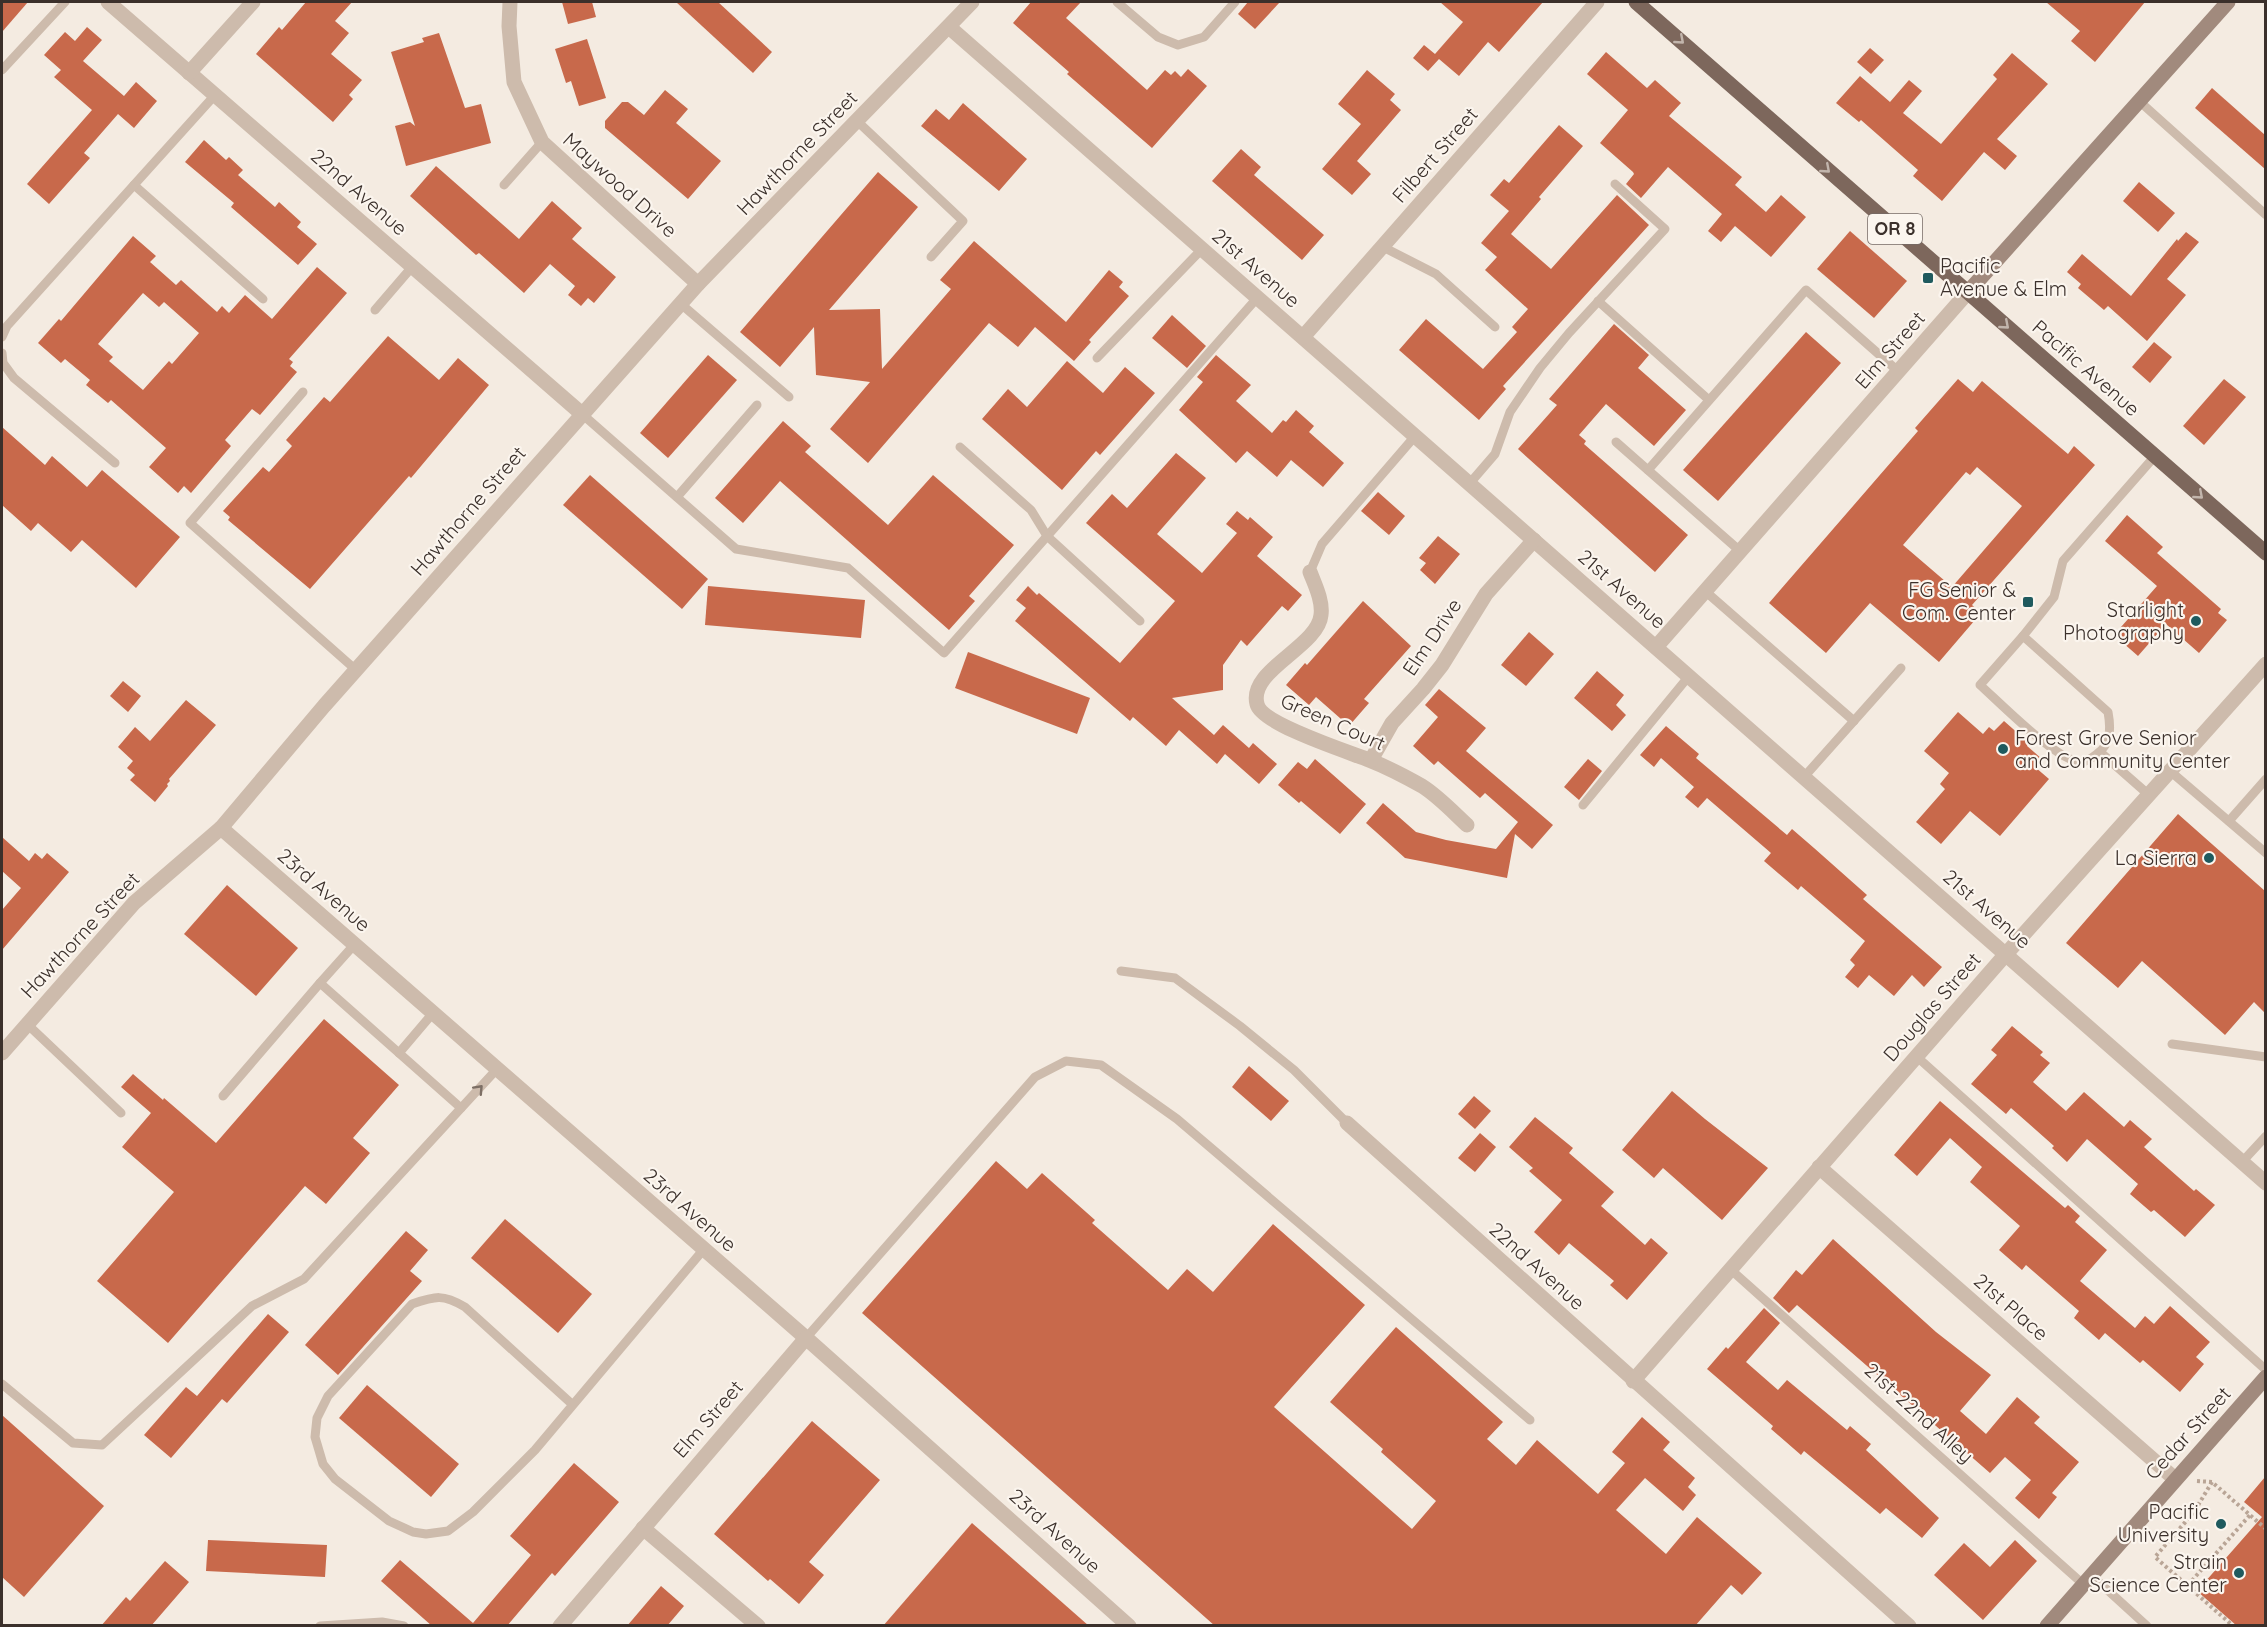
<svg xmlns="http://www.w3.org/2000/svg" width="2267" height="1627" font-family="Quicksand,sans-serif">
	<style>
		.building { fill: #c8694b; fill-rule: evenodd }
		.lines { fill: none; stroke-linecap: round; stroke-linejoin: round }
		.path { stroke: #b9a596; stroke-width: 4; stroke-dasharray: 3 3; stroke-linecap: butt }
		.lane { stroke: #cdbbac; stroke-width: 9 }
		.street { stroke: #cdbbac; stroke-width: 15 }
		.secondary { stroke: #a18a7d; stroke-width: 15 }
		.primary { stroke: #7d675c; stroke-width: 15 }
		.oneway { stroke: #c2b5ac }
		.oneway2 { stroke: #7d6f65 }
		.poi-dot { fill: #1f5a5e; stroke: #fbf5ee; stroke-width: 2 }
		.labels { text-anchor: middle; stroke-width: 4.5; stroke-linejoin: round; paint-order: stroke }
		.shield { fill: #fbf5ee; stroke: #756b66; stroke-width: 1.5 }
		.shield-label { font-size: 18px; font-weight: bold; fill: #3b302b }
		.street-label { font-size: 20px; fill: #3b302b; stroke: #fbf5ee }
		.poi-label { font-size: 20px; fill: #3b302b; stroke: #fbf5ee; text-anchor: end }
	</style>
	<rect width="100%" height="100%" fill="#f4ebe1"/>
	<g class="building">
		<path d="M2 2H28L2 32Z"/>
		<path d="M306 2H352L335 21 349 33 331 54 362 80 349 95 353 99 333 122 256 54 279 27 282 30Z"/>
		<path d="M562 2H592L596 17 568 24Z"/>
		<path d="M676 2H718L772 52 753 73Z"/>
		<path d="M1031 2H1081L1066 18 1147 90 1165 70 1171 75 1175 71 1181 77 1188 69 1207 86 1152 148 1067 74 1069 72 1013 23Z"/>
		<path d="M1248 2H1280L1255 29 1238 14Z"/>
		<path d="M1440 2H1543L1499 52 1488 42 1459 76 1439 59 1428 71 1413 58 1424 45 1435 54 1463 22Z"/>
		<path d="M2046 2H2145L2095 62 2071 41 2080 31Z"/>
		<path d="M87 27 102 40 83 61 124 96 136 82 157 101 134 128 118 114 84 153 90 158 49 204 27 184 92 110 54 77 61 70 44 55 65 32 75 41Z"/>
		<path d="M439 33 465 108 481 104 491 143 406 166 395 126 410 122 415 126 391 52 424 42 422 38Z"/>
		<path d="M587 39 606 98 579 106 571 81 566 83 555 49Z"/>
		<path d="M1870 48 1884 60 1871 74 1857 62Z"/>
		<path d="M1606 52 1647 88 1655 80 1681 103 1669 116 1742 177 1735 185 1766 212 1781 195 1806 217 1771 257 1735 226 1721 242 1708 231 1722 214 1668 167 1641 198 1626 184 1634 174 1633 172 1600 143 1628 110 1587 74Z"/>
		<path d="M2012 53 2048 84 1997 139 2017 156 2005 170 1984 152 1942 201 1913 176 1918 170 1861 120 1859 122 1836 103 1860 76 1890 102 1909 80 1922 91 1903 113 1941 144 1997 79 1993 75Z"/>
		<path d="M1367 70 1395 94 1390 100 1401 110 1357 161 1371 174 1352 195 1322 169 1361 124 1338 104Z"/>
		<path d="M2212 88 2265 135V169L2195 108Z"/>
		<path d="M665 90 688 109 676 123 721 161 688 199 605 128V121L622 102H628L644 115Z"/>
		<path d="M963 103 1027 159 999 191 921 126 936 109 949 120Z"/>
		<path d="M1559 125 1583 146 1539 197 1541 199 1511 234 1551 269 1617 195 1649 225 1503 386 1506 389 1479 420 1399 350 1426 319 1483 369 1517 332 1512 327 1528 309 1485 270 1497 257 1481 243 1509 211 1490 195 1504 179 1509 183Z"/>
		<path d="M204 140 226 160 229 157 243 170 238 175 275 207 279 202 301 222 297 227 317 244 298 265 231 207 234 203 185 162Z"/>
		<path d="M1241 149 1261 167 1254 175 1324 235 1302 260 1212 181Z"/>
		<path d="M436 166 519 239 552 201 582 228 572 239 616 277 594 303 588 298 581 306 568 295 575 286 550 264 524 293 479 253 476 255 410 196Z"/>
		<path d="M878 172 918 207 829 310 880 309 882 369 951 289 940 280 974 241 1066 322 1109 270 1123 282 1119 287 1129 296 1089 340 1091 342 1074 361 1035 327 1018 347 989 323 868 463 830 429 870 382 816 375 814 327 780 367 740 332Z"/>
		<path d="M2139 182 2175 213 2158 232 2123 201Z"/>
		<path d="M1850 231 1907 281 1874 318 1817 269Z"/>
		<path d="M2186 232 2199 242 2167 279 2186 295 2147 341 2108 306 2104 310 2078 288 2081 284 2067 272 2082 254 2131 296 2177 239 2178 241Z"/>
		<path d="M133 236 156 256 150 262 176 285 181 280 217 312 222 306 229 313 245 295 272 319 317 267 347 293 289 359 293 362 290 366 297 372 260 415 252 409 225 440 231 446 191 493 184 486 178 493 149 467 166 448 111 400 108 403 86 385 90 380 65 359 61 363 38 343 59 319 61 321ZM143 293 159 307 164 302 199 333 172 364 169 361 143 390 109 361 113 357 98 344Z"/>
		<path d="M1172 315 1206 346 1187 368 1152 338Z"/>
		<path d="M1614 324 1649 355 1638 368 1686 410 1654 446 1606 404 1579 435 1586 441 1584 444 1688 535 1655 572 1518 449 1557 405 1549 399Z"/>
		<path d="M1806 332 1841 363 1718 501 1683 470Z"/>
		<path d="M388 336 439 380 458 358 489 385 411 478 409 476 310 589 228 520 230 517 223 511 263 467 269 472 292 446 286 440 324 397 330 402Z"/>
		<path d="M2154 342 2172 357 2150 383 2132 367Z"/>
		<path d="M708 355 737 380 668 458 640 433Z"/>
		<path d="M1216 355 1251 385 1236 401 1272 433 1283 420 1286 422 1296 410 1314 426 1309 432 1344 463 1323 487 1291 460 1277 477 1247 451 1236 463 1179 410 1203 382 1197 377Z"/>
		<path d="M1067 361 1103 393 1125 367 1155 393 1100 455 1096 451 1062 490 982 419 1008 389 1027 407Z"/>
		<path d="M1958 379 1973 392 1982 381 2068 454 2074 446 2095 465 1972 605 1981 613 1939 662 1870 603 1826 653 1769 603 1918 431 1915 428ZM1977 467 2022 506 1952 587 1903 545 1966 472 1970 475Z"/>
		<path d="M2224 379 2246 397 2204 445 2183 426Z"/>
		<path d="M783 421 811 446 805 452 888 525 933 475 1014 545 969 596 975 601 949 630 780 481 743 523 715 498Z"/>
		<path d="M2 427 45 465 52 456 87 487 102 470 180 537 136 588 82 540 71 552 38 523 31 531 2 505Z"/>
		<path d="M1176 453 1206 478 1157 534 1202 573 1237 533 1226 524 1237 511 1248 520 1250 517 1273 537 1257 556 1302 595 1288 611 1282 606 1247 646 1241 640 1223 665V690L1172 698 1214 735 1223 725 1249 748 1253 743 1277 764 1259 784 1225 754 1217 764 1179 730 1166 746 1133 717 1130 721 1015 621 1026 608 1016 600 1028 586 1037 595 1039 593 1120 663 1175 601 1086 523 1112 494 1127 508Z"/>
		<path d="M590 475 708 579 682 609 563 505Z"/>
		<path d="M1378 492 1405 516 1389 535 1361 511Z"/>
		<path d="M2127 515 2163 547 2157 553 2221 609 2218 613 2227 620 2199 653 2166 624 2138 656 2114 635 2157 586 2105 541Z"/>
		<path d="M1438 536 1460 554 1435 584 1420 570 1426 563 1419 558Z"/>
		<path d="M708 586 865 600 861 638 705 625Z"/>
		<path d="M1363 601 1411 646 1364 699 1369 703 1349 726 1316 697 1309 705 1286 685 1305 663 1307 665Z"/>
		<path d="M1529 632 1554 654 1526 686 1501 665Z"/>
		<path d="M968 652 1090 698 1077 734 955 688Z"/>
		<path d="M1597 671 1624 695 1616 705 1626 715 1612 731 1574 698Z"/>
		<path d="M123 681 141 696 128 712 110 696Z"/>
		<path d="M1439 689 1486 728 1466 751 1553 825 1532 849 1515 834 1507 878 1405 858 1366 823 1383 803 1416 832 1446 840 1496 849 1518 822 1485 793 1480 798 1438 761 1434 765 1413 746 1438 717 1425 705Z"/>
		<path d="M186 700 216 725 169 779 170 781 167 784 168 786 155 802 130 780 135 775 127 768 133 761 118 747 135 727 150 741Z"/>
		<path d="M1958 712 1983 734 1989 727 1994 731 2004 721 2029 743 2027 746 2042 759 2035 767 2049 779 2000 836 1970 811 1941 844 1916 822 1945 789 1940 784 1949 773 1924 751Z"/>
		<path d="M1666 726 1699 754 1696 758 1787 835 1792 829 1814 848 1867 895 1863 899 1942 967 1924 987 1912 975 1894 996 1869 975 1858 988 1845 977 1855 965 1850 960 1865 941 1801 886 1798 890 1764 861 1771 853 1707 798 1698 808 1685 797 1694 787 1661 758 1654 767 1640 755Z"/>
		<path d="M1315 759 1366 804 1340 834 1301 801 1299 803 1278 785 1298 762 1307 769Z"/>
		<path d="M1588 759 1602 771 1579 800 1564 787Z"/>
		<path d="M2178 814 2265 891V1013L2254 1002 2225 1035 2142 961 2118 988 2066 943Z"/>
		<path d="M2 837 29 861 35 853 42 859 47 853 69 872 2 950V910L21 888 2 871Z"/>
		<path d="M227 885 298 948 256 996 184 934Z"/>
		<path d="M324 1019 399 1085 353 1138 370 1153 326 1204 305 1186 168 1343 97 1281 174 1192 122 1147 151 1113 121 1087 133 1074 163 1100 164 1098 216 1143Z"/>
		<path d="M2012 1026 2043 1052 2040 1055 2050 1063 2033 1082 2066 1111 2084 1092 2124 1127 2130 1120 2152 1139 2144 1147 2194 1191 2196 1189 2215 1205 2185 1237 2154 1210 2151 1212 2130 1194 2138 1184 2087 1139 2067 1162 2052 1148 2054 1146 2011 1108 2006 1114 1971 1084 1997 1055 1991 1050Z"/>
		<path d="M1249 1066 1289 1101 1271 1121 1232 1087Z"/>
		<path d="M1672 1091 1705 1119 1768 1168 1722 1220 1663 1168 1654 1178 1622 1150Z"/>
		<path d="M1474 1096 1491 1111 1475 1129 1458 1114Z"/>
		<path d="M1940 1101 2065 1208 2068 1205 2080 1216 2075 1222 2107 1250 2080 1281 2135 1328 2145 1316 2154 1324 2170 1306 2210 1342 2196 1357 2204 1364 2180 1392 2143 1360 2140 1363 2105 1333 2099 1340 2074 1318 2079 1311 2026 1265 2022 1270 1999 1250 2020 1226 1970 1182 1982 1167 1950 1138 1917 1176 1894 1155Z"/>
		<path d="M1535 1117 1573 1148 1569 1153 1614 1192 1601 1206 1645 1245 1651 1238 1668 1253 1627 1300 1610 1285 1614 1281 1569 1243 1559 1255 1534 1232 1562 1200 1529 1171 1533 1168 1509 1147Z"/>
		<path d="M1480 1133 1496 1147 1475 1172 1458 1158Z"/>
		<path d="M996 1161 1027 1189 1042 1173 1095 1220 1092 1223 1168 1290 1187 1269 1213 1292 1273 1224 1365 1305 1274 1407 1412 1529 1436 1501 1381 1452 1383 1449 1330 1402 1396 1327 1503 1422 1487 1439 1516 1465 1537 1440 1598 1494 1625 1463 1612 1452 1642 1417 1670 1442 1663 1450 1695 1478 1688 1487 1696 1495 1683 1511 1645 1478 1616 1510 1666 1554 1697 1517 1762 1573 1742 1595 1731 1585 1695 1626H1215L862 1313Z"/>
		<path d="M505 1219 592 1294 558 1333 471 1258Z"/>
		<path d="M406 1231 428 1250 410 1271 422 1281 338 1375 305 1345Z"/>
		<path d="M1833 1239 1936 1332 1991 1375 1960 1411 1986 1434 2017 1397 2040 1417 2034 1423 2079 1462 2052 1493 2057 1497 2039 1519 2015 1498 2031 1480 2005 1457 1990 1473 1797 1305 1789 1313 1773 1298 1796 1270 1802 1275Z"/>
		<path d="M1764 1308 1780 1323 1746 1362 1778 1390 1787 1380 1847 1430 1850 1426 1871 1444 1866 1450 1939 1518 1922 1538 1886 1508 1880 1514 1804 1451 1801 1455 1771 1429 1773 1426 1707 1369 1726 1347 1728 1349Z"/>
		<path d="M268 1314 289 1332 227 1403 222 1399 171 1458 144 1435 186 1387 197 1396Z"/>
		<path d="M367 1385 459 1464 431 1497 339 1418Z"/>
		<path d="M2 1415 104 1506 24 1597 2 1577Z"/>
		<path d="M812 1421 880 1480 809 1562 824 1575 799 1604 770 1579 768 1581 714 1534Z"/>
		<path d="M574 1463 619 1502 555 1576 552 1573 507 1626H432L381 1581 400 1560 473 1623 531 1555 510 1536Z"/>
		<path d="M2265 1477V1626H2237L2197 1591 2262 1517 2244 1502Z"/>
		<path d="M972 1523 1089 1626H883Z"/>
		<path d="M208 1540 327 1545 325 1577 206 1571Z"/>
		<path d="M2015 1540 2037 1561 1983 1620 1934 1575 1964 1543 1990 1567Z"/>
		<path d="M165 1561 189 1582 151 1626H101L126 1597 130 1601Z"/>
		<path d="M661 1586 684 1606 667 1626H627Z"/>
	</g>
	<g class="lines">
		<g class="path">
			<path d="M2197 1481 2212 1482 2266 1529"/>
			<path d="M2212 1482 2194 1512 2155 1557 2233 1626"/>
			<path d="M2188 1585 2250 1515"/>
		</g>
		<g class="lane">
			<path d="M1117 2 1158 37 1178 45 1204 37 1235 2"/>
			<path d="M2 70 65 2"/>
			<path d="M2139 101 2266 215"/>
			<path d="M857 121 963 221 931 257"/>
			<path d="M134 185 263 299"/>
			<path d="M504 185 542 142"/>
			<path d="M1383 247 1436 274 1495 327"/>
			<path d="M1598 301 1709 400"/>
			<path d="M681 304 789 397"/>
			<path d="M375 310 412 267"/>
			<path d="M2 337 7 326 215 95"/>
			<path d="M2 353 3 363 14 378 115 463"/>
			<path d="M1097 358 1202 249"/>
			<path d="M303 392 190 523 356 670"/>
			<path d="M582 414 736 549 848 568 944 653 1258 297"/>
			<path d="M1616 442 1740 551"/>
			<path d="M960 447 1031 510 1047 536 1140 621"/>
			<path d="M1648 470 1806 290 1899 372"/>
			<path d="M1470 483 1495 454 1510 412 1540 368 1569 333 1665 229 1615 184"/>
			<path d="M677 497 757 405"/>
			<path d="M1310 572 1322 544 1416 435"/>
			<path d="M1705 591 1854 721"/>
			<path d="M2023 636 2108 712C2111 728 2111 744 2097 754 2092 758 2086 762 2080 762 2057 761 1999 702 1980 685Z"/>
			<path d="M2023 636 2054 597 2063 561 2155 456"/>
			<path d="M2100 752 2149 795"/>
			<path d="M2170 771 2266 853"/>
			<path d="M1804 777 1901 668"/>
			<path d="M1583 805 1689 676"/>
			<path d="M2229 821 2266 779"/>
			<path d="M1121 971 1175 978 1240 1026 1294 1070 1347 1123"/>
			<path d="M320 983 354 945"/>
			<path d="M27 1024 121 1113"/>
			<path d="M2172 1044 2266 1057"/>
			<path d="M399 1053 433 1013"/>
			<path d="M1916 1056 2266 1370"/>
			<path d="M223 1096 320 983 461 1108"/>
			<path d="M2242 1162 2266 1136"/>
			<path d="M1730 1269 2083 1584"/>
			<path d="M806 1338 1035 1077 1066 1061 1101 1065 1177 1119 1530 1420"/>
			<path d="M2 1384 73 1443 102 1445 252 1306 304 1279 497 1069"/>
			<path d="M573 1405 465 1307C443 1294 436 1296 412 1304L328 1396 317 1418 315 1437 323 1464 335 1479 389 1521 413 1532 426 1534 448 1531 473 1512 535 1450 704 1249"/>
			<path d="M2091 1575 2147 1626"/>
			<path d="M320 1626 382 1622 404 1626"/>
		</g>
		<g class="street">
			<path d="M108 2 582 414"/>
			<path d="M510 2 509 26 514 82 542 142 698 284"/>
			<path d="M949 27 2266 1183"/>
			<path d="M189 73 253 2"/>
			<path d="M1303 337 1597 2"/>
			<path d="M1310 572C1315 585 1323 601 1321 615 1318 647 1248 670 1257 704 1261 724 1349 752 1369 760 1387 767 1406 777 1422 786 1438 796 1453 812 1467 825"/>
			<path d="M1656 647 1968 292"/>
			<path d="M1371 760 1392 723 1423 689 1442 665 1486 594 1534 540"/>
			<path d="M221 828 806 1338 1129 1626"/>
			<path d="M2 1053 134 903 221 828 324 706 698 284 972 2"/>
			<path d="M1347 1123 1909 1626"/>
			<path d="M1819 1167 2175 1479"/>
			<path d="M1633 1381 2006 954 2266 664"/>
			<path d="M643 1528 758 1626"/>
			<path d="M560 1626 806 1338"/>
		</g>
		<g class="secondary">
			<path d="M1968 292 2228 2"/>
			<path d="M2047 1626 2266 1377"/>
		</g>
		<path class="primary" d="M1636 2 2266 553"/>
	</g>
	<defs><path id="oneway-chevron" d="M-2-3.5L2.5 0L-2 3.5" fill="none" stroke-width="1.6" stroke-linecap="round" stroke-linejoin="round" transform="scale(1.5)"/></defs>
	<g class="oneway">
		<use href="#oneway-chevron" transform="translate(1680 40) rotate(41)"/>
		<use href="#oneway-chevron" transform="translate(1826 169) rotate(41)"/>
		<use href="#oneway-chevron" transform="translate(2005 325) rotate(41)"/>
		<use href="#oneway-chevron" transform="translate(2199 495) rotate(41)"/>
	</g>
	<use class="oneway2" href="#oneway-chevron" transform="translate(479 1089) rotate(-47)"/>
	<g class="poi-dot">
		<rect x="1922" y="272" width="12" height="12" rx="3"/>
		<rect x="2022" y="596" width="12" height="12" rx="3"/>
		<circle cx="2196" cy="621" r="6"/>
		<circle cx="2003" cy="749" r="6"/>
		<circle cx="2209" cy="858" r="6"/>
		<circle cx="2221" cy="1524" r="6"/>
		<circle cx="2239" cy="1573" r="6"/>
	</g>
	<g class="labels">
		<rect class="shield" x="1868" y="214" width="54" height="30" rx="4.5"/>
		<g class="shield-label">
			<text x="1895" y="235">OR 8</text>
		</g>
		<g class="street-label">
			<text transform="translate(797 153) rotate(-46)" y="7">Hawthorne Street</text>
			<text transform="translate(1435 155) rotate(-49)" y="7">Filbert Street</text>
			<text transform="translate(620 185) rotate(42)" y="7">Maywood Drive</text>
			<text transform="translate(359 192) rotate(41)" y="7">22nd Avenue</text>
			<text transform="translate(1256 268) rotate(41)" y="7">21st Avenue</text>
			<text transform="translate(1890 350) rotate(-49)" y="7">Elm Street</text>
			<text transform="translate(2086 368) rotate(41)" y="7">Pacific Avenue</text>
			<text transform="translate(468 511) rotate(-49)" y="7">Hawthorne Street</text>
			<text transform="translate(1622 589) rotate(41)" y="7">21st Avenue</text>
			<text transform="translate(1432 637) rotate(-56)" y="7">Elm Drive</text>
			<text transform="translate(1333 722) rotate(24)" y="7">Green Court</text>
			<text transform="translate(324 890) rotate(41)" y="7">23rd Avenue</text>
			<text transform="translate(1987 909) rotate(41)" y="7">21st Avenue</text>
			<text transform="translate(80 935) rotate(-47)" y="7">Hawthorne Street</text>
			<text transform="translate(1932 1007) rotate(-49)" y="7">Douglas Street</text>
			<text transform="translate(690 1210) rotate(41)" y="7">23rd Avenue</text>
			<text transform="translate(1537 1266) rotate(42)" y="7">22nd Avenue</text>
			<text transform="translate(2011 1307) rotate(41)" y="7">21st Place</text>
			<text transform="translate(1919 1413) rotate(42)" y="7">21st-22nd Alley</text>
			<text transform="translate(708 1419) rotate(-49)" y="7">Elm Street</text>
			<text transform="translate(2188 1433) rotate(-48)" y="7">Cedar Street</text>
			<text transform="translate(1055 1531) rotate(42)" y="7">23rd Avenue</text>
		</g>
		<g class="poi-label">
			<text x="1940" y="273" text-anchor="start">Pacific<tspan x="1940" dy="23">Avenue &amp; Elm</tspan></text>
			<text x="2016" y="597">FG Senior &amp;<tspan x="2016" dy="23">Com. Center</tspan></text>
			<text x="2184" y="617">Starlight<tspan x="2184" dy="23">Photography</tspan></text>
			<text x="2015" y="745" text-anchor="start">Forest Grove Senior<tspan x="2015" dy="23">and Community Center</tspan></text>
			<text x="2197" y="865">La Sierra</text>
			<text x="2209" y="1519">Pacific<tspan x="2209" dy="23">University</tspan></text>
			<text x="2227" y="1569">Strain<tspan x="2227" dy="23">Science Center</tspan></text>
		</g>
	</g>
	<rect width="2267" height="1627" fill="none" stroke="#3b302b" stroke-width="6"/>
</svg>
